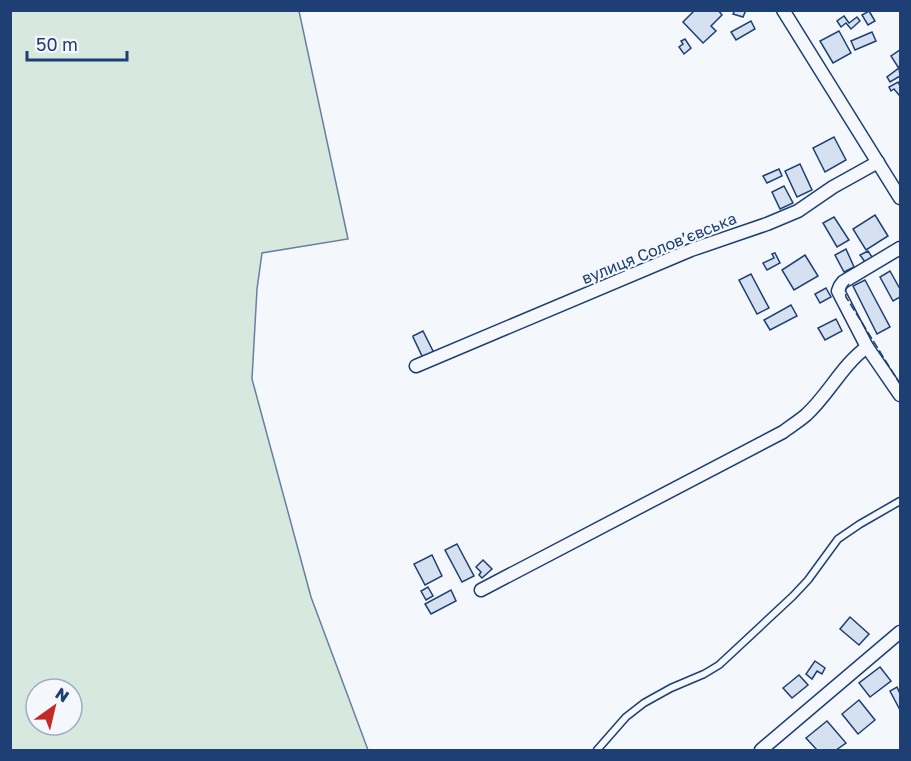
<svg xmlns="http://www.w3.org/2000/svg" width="911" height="761" font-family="'Golos Text',sans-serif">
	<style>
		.green { fill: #d7e8df; stroke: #687fa3; stroke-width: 1.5; fill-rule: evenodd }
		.building { fill: #d5e0f0; stroke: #1d3f73; stroke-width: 1.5 }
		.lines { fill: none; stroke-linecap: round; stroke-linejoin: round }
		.service-casing { stroke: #1d3f73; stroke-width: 9 }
		.minor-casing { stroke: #1d3f73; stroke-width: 15 }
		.service { stroke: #f4f7fb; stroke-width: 6 }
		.minor { stroke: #f4f7fb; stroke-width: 12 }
		.fence { stroke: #1d3f73; stroke-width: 1.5; stroke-dasharray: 8 3; stroke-linecap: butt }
		.labels { text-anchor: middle; stroke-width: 4.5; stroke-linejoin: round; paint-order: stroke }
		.street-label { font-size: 16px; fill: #1d3f73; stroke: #f4f7fb }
	</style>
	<rect width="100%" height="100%" fill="#f4f7fb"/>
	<path class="green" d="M10 11H299L348 239 262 253 257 289 252 379 311 597 368 750H11ZM36 689H72V725H36Z"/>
	<g class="building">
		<path d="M695 10H718L722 15 711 26 716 31 703 43 683 22Z"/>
		<path d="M735 10H746L743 17 733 14Z"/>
		<path d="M869 11 875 21 868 25 862 15Z"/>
		<path d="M844 16 849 23 857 17 860 21 851 29 846 23 841 27 837 21Z"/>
		<path d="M751 21 755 29 736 40 731 32Z"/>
		<path d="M839 31 851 53 833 63 820 41Z"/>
		<path d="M872 32 876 41 855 50 851 41Z"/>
		<path d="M685 39 691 48 684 54 679 47 683 44 681 41Z"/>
		<path d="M900 50V66L898 67 891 56Z"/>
		<path d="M899 68 900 76 890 82 887 77Z"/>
		<path d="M898 82 900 86V94L899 95 894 89 891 91 889 87Z"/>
		<path d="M834 137 846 160 825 172 813 148Z"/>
		<path d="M800 164 812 190 797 197 785 171Z"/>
		<path d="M779 169 782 176 767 183 763 176Z"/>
		<path d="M784 186 793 203 780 209 772 192Z"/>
		<path d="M875 215 888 236 866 250 853 229Z"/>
		<path d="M834 217 849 240 837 247 823 223Z"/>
		<path d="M846 249 854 267 844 272 835 255Z"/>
		<path d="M868 251 872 257 865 262 860 255Z"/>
		<path d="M775 253 780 263 767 270 763 263 774 258 772 254Z"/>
		<path d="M805 255 818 276 794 290 782 270Z"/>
		<path d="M890 271 900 289V297L893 301 880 277Z"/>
		<path d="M751 274 769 308 757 314 739 280Z"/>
		<path d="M865 280 890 327 877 334 853 286Z"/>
		<path d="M826 288 831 297 820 303 815 294Z"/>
		<path d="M791 305 797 316 770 330 764 320Z"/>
		<path d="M836 319 842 331 825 340 818 328Z"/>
		<path d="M423 331 434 353 423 358 413 337V336Z"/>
		<path d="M457 544 474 576 462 582 445 550Z"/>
		<path d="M432 555 442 576 425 585 414 564Z"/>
		<path d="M483 560 492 569 482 578 479 575 481 572 476 567Z"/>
		<path d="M428 587 433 596 426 600 421 591Z"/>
		<path d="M451 590 456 601 431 614 425 604Z"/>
		<path d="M850 617 869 634 859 645 840 629Z"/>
		<path d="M815 661 825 668 822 674 817 671 812 679 806 674Z"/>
		<path d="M880 667 891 681 870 697 859 683Z"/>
		<path d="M799 675 808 685 792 698 783 688Z"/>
		<path d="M897 687 900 694V710L890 691Z"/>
		<path d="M859 700 875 720 858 734 842 714Z"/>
		<path d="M827 721 846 743 836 750H817L806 738Z"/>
	</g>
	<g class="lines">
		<g class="service-casing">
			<path id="service" d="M597 750 626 717 644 703 671 688 704 674 719 665 793 596 808 580 838 539 860 524 900 501"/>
		</g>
		<g class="minor-casing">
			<g id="minor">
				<path d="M783 10 900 198"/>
				<path d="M900 248 843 282 840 286 838 291 867 347 900 395"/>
				<path d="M416 366 691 250 767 224 798 211 833 187 878 162"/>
				<path d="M481 590 783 432C791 426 799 421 806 415 829 394 842 365 867 347"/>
				<path d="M761 750 900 632"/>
			</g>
		</g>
		<use href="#service" class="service"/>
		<use href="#minor" class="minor"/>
		<path class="fence" d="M849 284C845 288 845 291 846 297L900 384"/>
	</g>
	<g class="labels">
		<g class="street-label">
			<text transform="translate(659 248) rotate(-22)" y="6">вулиця Соловʼєвська</text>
		</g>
	</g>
	<rect width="911" height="761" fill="none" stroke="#1d3f73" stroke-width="24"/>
	<g transform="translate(54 707) rotate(34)"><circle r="28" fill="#f4f7fb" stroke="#9eadc5" stroke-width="1.5"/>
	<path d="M0-4.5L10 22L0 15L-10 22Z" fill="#c62828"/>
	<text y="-9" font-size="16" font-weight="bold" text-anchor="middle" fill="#1d3f73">N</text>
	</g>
	<path d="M27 51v9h100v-9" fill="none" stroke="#1d3f73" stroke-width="3"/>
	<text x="36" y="51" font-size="18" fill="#1d3f73" stroke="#f4f7fb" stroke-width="4.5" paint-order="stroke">50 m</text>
</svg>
